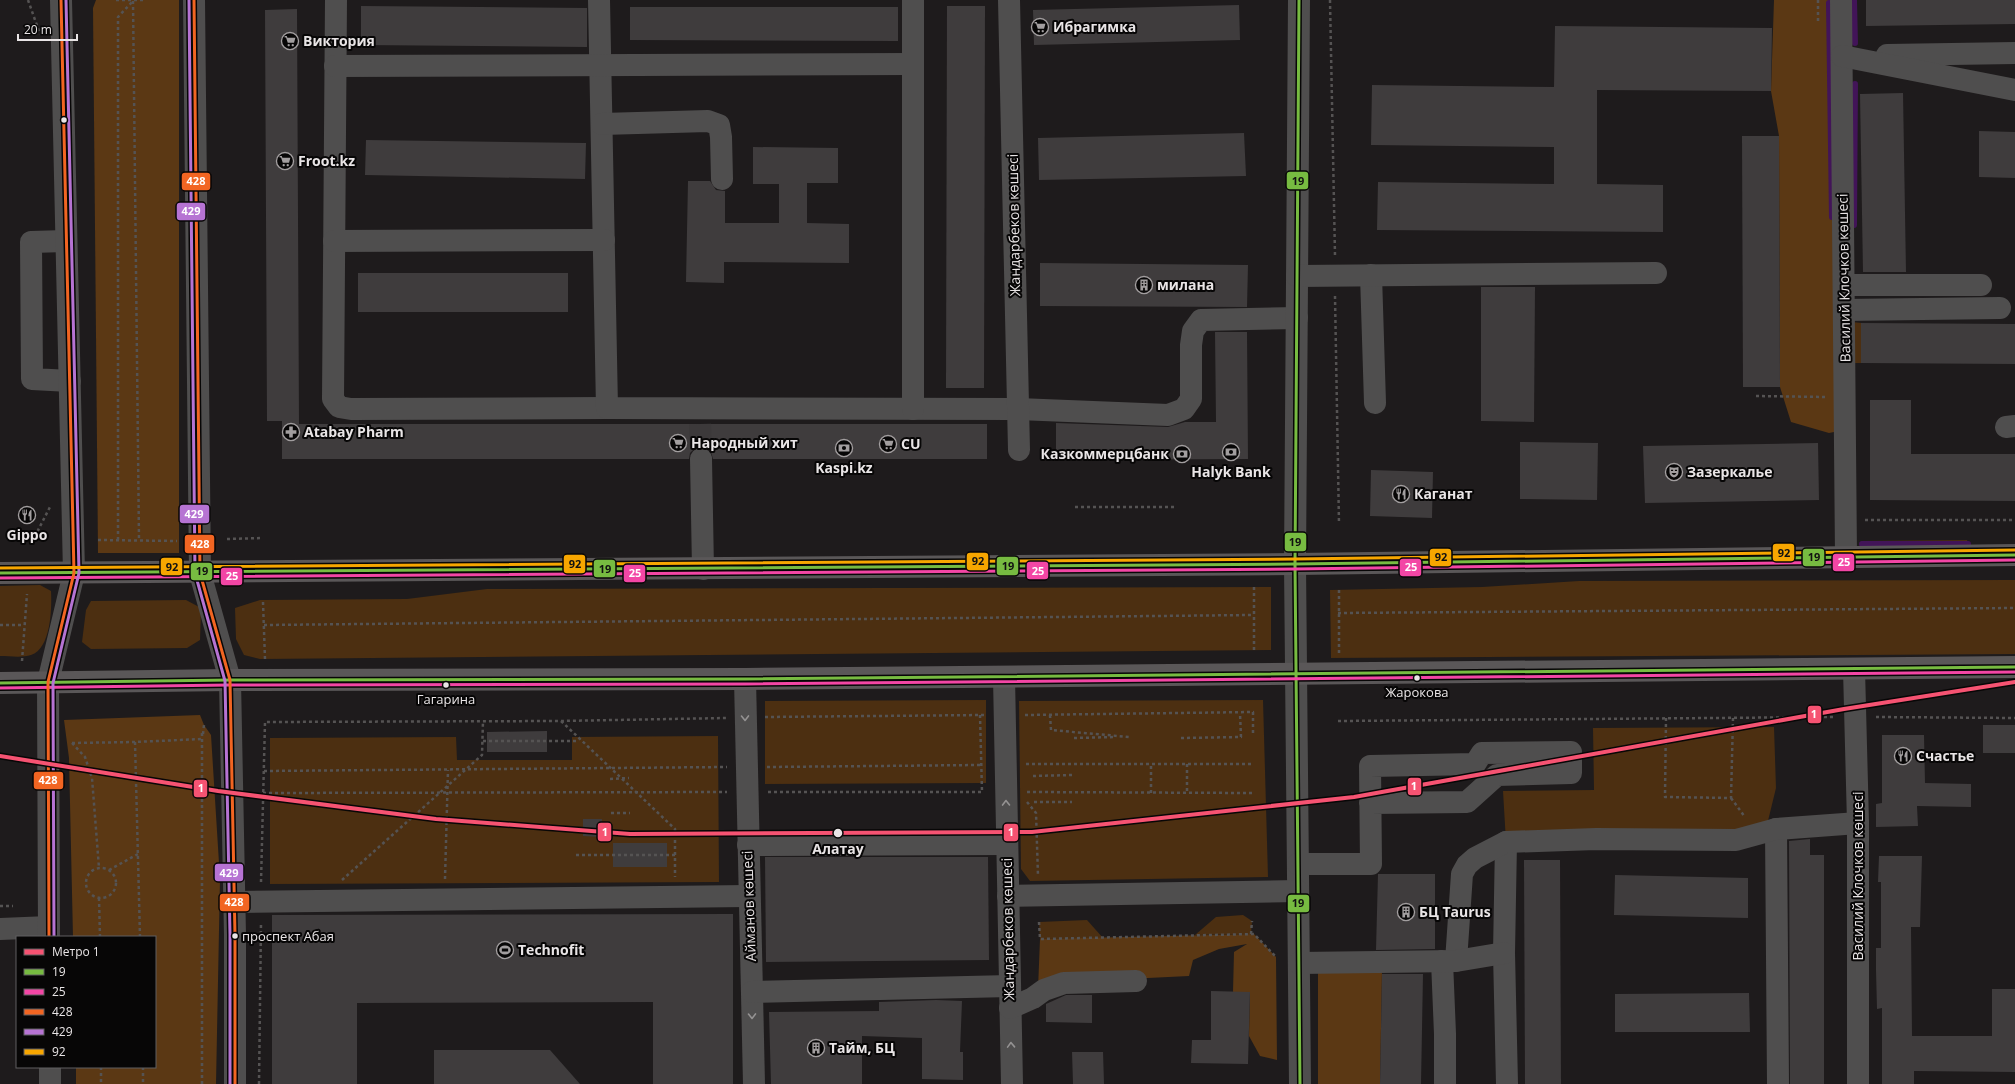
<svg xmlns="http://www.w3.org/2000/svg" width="2015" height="1084" font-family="'Open Sans',sans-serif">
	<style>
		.green { fill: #4c2f11 }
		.forest { fill: #5b3814 }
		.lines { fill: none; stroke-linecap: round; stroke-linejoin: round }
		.stream { stroke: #421458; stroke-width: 6 }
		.building { fill: #3f3c3d }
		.minor-tunnel { stroke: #3c393a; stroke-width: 22; stroke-dasharray: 22 11; stroke-linecap: butt }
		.path { stroke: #555353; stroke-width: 2.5; stroke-dasharray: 3 3; stroke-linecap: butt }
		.minor { stroke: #4f4e4e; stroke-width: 22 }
		.major { stroke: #5a5758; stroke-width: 22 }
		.bus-1-casing { stroke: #070606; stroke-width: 6 }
		.bus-2-casing { stroke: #070606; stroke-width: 6 }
		.bus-3-casing { stroke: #070606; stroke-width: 6 }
		.bus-4-casing { stroke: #070606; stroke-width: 6 }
		.bus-5-casing { stroke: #070606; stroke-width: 6 }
		.bus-1 { stroke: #77bb41; stroke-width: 3 }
		.bus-2 { stroke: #f346a5; stroke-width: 3 }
		.bus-3 { stroke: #f26522; stroke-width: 3 }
		.bus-4 { stroke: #b673d3; stroke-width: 3 }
		.bus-5 { stroke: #f7a600; stroke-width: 3 }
		.metro-1-casing { stroke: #070606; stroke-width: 7 }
		.metro-1 { stroke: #f65372; stroke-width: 4 }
		.oneway { stroke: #949292 }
		.bus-dot { fill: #e9e5e6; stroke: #070606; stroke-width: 1.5 }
		.labels { text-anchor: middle; stroke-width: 4; stroke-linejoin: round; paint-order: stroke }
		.bus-label { font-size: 13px; fill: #e9e5e6; stroke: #070606 }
		.poi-label { font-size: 14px; font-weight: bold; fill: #e9e5e6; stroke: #070606; text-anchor: start }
		.street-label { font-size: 14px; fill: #e9e5e6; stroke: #070606 }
		.stop-label { font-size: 14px; font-weight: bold; fill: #e9e5e6; stroke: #070606 }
		.line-badge { stroke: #070606; stroke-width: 1.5 }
		.badge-label { font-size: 11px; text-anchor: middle; font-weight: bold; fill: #fff }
		.pale-badge-label { font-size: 11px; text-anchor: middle; font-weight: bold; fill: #111 }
	</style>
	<rect width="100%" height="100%" fill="#1e1b1c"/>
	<g class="green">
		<path d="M1852 322 1861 323V363H1852Z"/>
		<path d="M1967 540 1972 555 1864 556 1861 541Z"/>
		<path d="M2015 580V654L1331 658 1330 590 1482 587 1579 581Z"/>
		<path d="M40 585 51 591C52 608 51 649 31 655 22 658 9 656 0 656V586Z"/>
		<path d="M1271 587V650L260 659 244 655 236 639 235 608 260 600 407 599 487 589Z"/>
		<path d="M186 600 201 608 200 640 187 648 91 649 82 642 86 610 91 601Z"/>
		<path d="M986 700V783L765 784V701Z"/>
		<path d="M1263 700 1268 877 1030 881 1021 869 1019 701Z"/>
		<path d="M1774 727 1776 788 1767 825 1736 840 1506 842 1503 791 1594 790 1593 728Z"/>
		<path d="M718 736 719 882 270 884V738L456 737 457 760H572V737Z"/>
		<path d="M1243 915 1252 921 1251 934 1195 935 1216 917Z"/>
		<path d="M1087 920 1103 938 1040 939 1039 922Z"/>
	</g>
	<g class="forest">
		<path d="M96 0H179V553H98L93 8Z"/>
		<path d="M1774 0H1832L1839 431 1829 433 1791 422 1780 387 1779 136 1771 91Z"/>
		<path d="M200 715 204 725 211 735 220 879 216 1084H76V1067H155V937H73L69 758 64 720Z"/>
		<path d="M1254 934 1276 957 1277 1060 1260 1056 1249 1036 1250 992H1233L1234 952 1247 944 1219 949 1193 960 1189 976 1045 983 1038 989 1040 939Z"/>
		<path d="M1318 970 1382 971 1380 1084H1318Z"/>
	</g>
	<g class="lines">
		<g class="stream">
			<path d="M1854 0 1855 43"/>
			<path d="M1829 3 1832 217"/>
			<path d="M1854 225 1855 84"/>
			<path d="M1862 544H1968"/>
		</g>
	</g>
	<g class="building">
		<path d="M1866 0H2015V24L1866 26Z"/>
		<path d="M1239 5 1240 40 1034 45 1033 10Z"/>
		<path d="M361 6 587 8V47L361 45Z"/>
		<path d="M947 6H985L984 388H946Z"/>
		<path d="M630 7H898V41L630 40Z"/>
		<path d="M297 9 299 424H987V459H713L711 452 707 448 701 447 694 449 690 453 689 459H282V421H267L265 10Z"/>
		<path d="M1555 26 1772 28 1771 91 1597 90V184L1663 185V232L1377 230 1378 182 1554 184V147L1371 145 1372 85 1554 87Z"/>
		<path d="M1903 93 1906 272H1863L1860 94Z"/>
		<path d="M1979 131 2015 132V178L1979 177Z"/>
		<path d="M1244 133 1246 176 1039 180 1038 138Z"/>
		<path d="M1742 136H1779L1780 387H1743Z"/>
		<path d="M366 140 586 143 585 179 365 175Z"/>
		<path d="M753 147 838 148V183H807V223L849 224V263L724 262V283L686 282 688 181H710L716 190 725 191V223H779V184H753Z"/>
		<path d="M1040 263 1248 265 1247 307 1040 306Z"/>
		<rect x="358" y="273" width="210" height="39"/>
		<path d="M1481 287H1535L1534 422 1481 421Z"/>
		<path d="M1861 323 2015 324V364L1861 363Z"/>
		<path d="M1215 332H1247L1248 459 1056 460V423L1168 427 1185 422H1216Z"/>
		<path d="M1870 400H1911V454H2015V501L1870 500Z"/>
		<path d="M1520 442 1598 443 1597 500 1520 499Z"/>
		<path d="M1818 443 1819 500 1645 503 1643 446Z"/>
		<path d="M1371 470 1433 472 1432 518 1370 516Z"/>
		<rect x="1983" y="725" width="32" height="28"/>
		<path d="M547 731V752H487V732Z"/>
		<path d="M1882 735H1924L1925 783 1971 784V807L1917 806 1918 826 1876 827V804L1882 803Z"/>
		<path d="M583 819H602L601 837 583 836Z"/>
		<path d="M1810 839V855H1824V1084H1790L1789 841Z"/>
		<rect x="613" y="843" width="54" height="24"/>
		<path d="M1879 856H1922L1920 927H1911L1912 1036H1992V989H2015V1072L1914 1071V1084H1882V1008L1877 1009 1876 970V948H1881V882H1878Z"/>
		<path d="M765 857H988L989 960 766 962Z"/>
		<path d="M1524 860H1560L1561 1084H1525Z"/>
		<path d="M1378 874H1435V949L1376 950Z"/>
		<path d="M1615 875 1748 878V918L1614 915Z"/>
		<path d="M733 914V1084H653V1002L357 1003V1084H272V915Z"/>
		<path d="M1382 974H1423L1421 1084H1380Z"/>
		<path d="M1211 991 1250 992 1248 1064 1191 1063 1192 1040H1211Z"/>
		<path d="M1749 993 1750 1032H1615V994Z"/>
		<path d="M1066 995H1092V1023L1046 1022V1004Z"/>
		<path d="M936 1000 962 1001 960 1052H963V1080L922 1079V1038L862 1036V1084H771L769 1012 879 1011V1002Z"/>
		<path d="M434 1050H550L580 1084H434Z"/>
		<path d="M1072 1052H1103L1104 1084H1073Z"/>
	</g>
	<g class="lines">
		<path class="minor-tunnel" d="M700 424 701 459"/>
		<g class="path">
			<path d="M28 0 40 34"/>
			<path d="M116 0H146"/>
			<path d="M1330 0 1335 255"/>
			<path d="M1818 0V23"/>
			<path d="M133 1 139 540"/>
			<path d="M1335 296 1339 524"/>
			<path d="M1756 396 1825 397"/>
			<path d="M1075 507H1175"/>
			<path d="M1865 520H2015"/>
			<path d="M227 539 263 538"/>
			<path d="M98 540 177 541"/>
			<path d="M118 540V17L133 1"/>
			<path d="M32 542 51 505"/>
			<path d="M263 602 265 659"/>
			<path d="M1338 613 2015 608"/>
			<path d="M0 625H24"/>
			<path d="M264 625 1254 615"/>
			<path d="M1254 650V587"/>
			<path d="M1339 653V590"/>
			<path d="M22 661 27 594"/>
			<path d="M1025 715 1253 712V734"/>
			<path d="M1050 715 1051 730 1129 737"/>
			<path d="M765 717 984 715"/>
			<path d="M1876 717 2015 718"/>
			<path d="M1666 718 1665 797 1731 798 1733 718"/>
			<path d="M561 721 675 829V877"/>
			<path d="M1338 721 1835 717"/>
			<path d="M202 733V1084"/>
			<path d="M203 734 204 725"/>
			<path d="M1074 738 1116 737"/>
			<path d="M1181 738 1241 737 1240 713"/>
			<path d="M483 741H576"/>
			<path d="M72 743 85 757 92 778 99 868"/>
			<path d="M72 743 135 742"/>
			<path d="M1026 764H1252"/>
			<path d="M1187 764V793"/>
			<path d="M767 767 981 765"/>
			<path d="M264 771 727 767"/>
			<path d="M1033 776 1072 775"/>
			<path d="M610 779 629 778"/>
			<path d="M768 792H982L980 715"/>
			<path d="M1027 792 1252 793"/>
			<path d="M263 793 727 792"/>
			<path d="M1151 793V764"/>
			<path d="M1731 798 1745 817"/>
			<path d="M1027 802 1036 813 1038 876"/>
			<path d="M1034 802H1072"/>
			<path d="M611 813H630"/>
			<path d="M576 855H675"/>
			<circle cx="101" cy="883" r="15"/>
			<path d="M109 870 138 854"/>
			<path d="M445 879 448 770"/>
			<path d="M342 880 482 755 483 721"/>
			<path d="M261 882 265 722 560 721 726 718"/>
			<path d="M99 898 100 937"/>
			<path d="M0 906H13"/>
			<path d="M1039 922 1040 939 1254 934 1276 957"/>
			<path d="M1251 934 1252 921"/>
			<path d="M140 937 135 742 202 739"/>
			<path d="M101 1067V1084"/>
			<path d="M143 1067V1084"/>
			<path d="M259 1084 261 923"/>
		</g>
		<g class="minor">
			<path d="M194 0 200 573 230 680 235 935V1084"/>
			<path d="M336 0 333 399 339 407 351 409 607 408"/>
			<path d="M599 0 607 408 1018 409 1168 415 1184 409 1191 399V345L1193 331 1201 320 1297 318"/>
			<path d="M1009 0 1019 450"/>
			<path d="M1299 0 1295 564 1300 1084"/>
			<path d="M1841 0 1846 557"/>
			<path d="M1887 55 2015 53"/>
			<path d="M1842 56 2015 90"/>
			<path d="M335 66 913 64"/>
			<path d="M602 124 708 121 719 125 721 137 722 179"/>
			<path d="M66 241 31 242 32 379 70 381"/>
			<path d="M334 241 604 240"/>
			<path d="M1371 275 1375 403"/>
			<path d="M1297 276 1656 273"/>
			<path d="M1844 285H1981"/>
			<path d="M1844 310 2000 308"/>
			<path d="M913 409V0"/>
			<path d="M2006 427 2015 426"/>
			<path d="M701 459 703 569"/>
			<path d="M1854 669 1858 823V1084"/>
			<path d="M1004 677 1012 1084"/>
			<path d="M745 679 754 1084"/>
			<path d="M1776 829 1778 1084"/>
			<path d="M1506 842 1504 953 1507 1084"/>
			<path d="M748 845 1007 844"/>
			<path d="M1298 864H1371L1370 766 1475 764 1482 753 1571 752V773L1497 775 1467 802 1370 803"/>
			<path d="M1008 896 1298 891"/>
			<path d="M235 902 748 896"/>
			<path d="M0 929 49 927"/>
			<path d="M49 937 48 682 74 573 61 0"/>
			<path d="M1442 961 1445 1034V1084"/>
			<path d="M1456 961 1462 874 1467 865 1475 858 1506 842 1596 839 1736 840 1776 829 1858 823"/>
			<path d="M1299 963 1456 961 1504 953"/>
			<path d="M752 992 1010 986"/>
			<path d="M1010 1008 1033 998 1044 990 1064 983 1136 981"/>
			<path d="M50 1067V1084"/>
		</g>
		<g class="major">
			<path d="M0 573 1295 564 2015 555"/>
			<path d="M0 683 230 680 745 679 2015 667"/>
		</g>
		<g class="bus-1-casing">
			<g id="bus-1">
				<path d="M1299 0 1295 564 1300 1084"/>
				<path d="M0 573 1295 564 2015 555"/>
				<path d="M0 683 230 680 745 679 2015 667"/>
			</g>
		</g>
		<g class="bus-2-casing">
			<g id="bus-2">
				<path d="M0 578 1295 569 2015 560"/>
				<path d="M0 688 230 685 745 684 2015 672"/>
			</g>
		</g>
		<g class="bus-3-casing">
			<g id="bus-3">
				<path d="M194 0 200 573 230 680 235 935V1084"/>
				<path d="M49 937 48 682 74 573 61 0"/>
			</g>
		</g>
		<g class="bus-4-casing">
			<g id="bus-4">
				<path d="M189 0 195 573 225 681 230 935V1084"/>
				<path d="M54 937 53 683 79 573 66 0"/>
			</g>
		</g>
		<g class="bus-5-casing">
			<path id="bus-5" d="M0 568 1295 559 2015 550"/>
		</g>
		<use href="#bus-1" class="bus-1"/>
		<use href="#bus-2" class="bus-2"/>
		<use href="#bus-3" class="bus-3"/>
		<use href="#bus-4" class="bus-4"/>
		<use href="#bus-5" class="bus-5"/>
		<g class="metro-1-casing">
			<path id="metro-1" d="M0 756 218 791 436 819 630 834 1032 832 1354 797 1844 709 2015 682"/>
		</g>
		<use href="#metro-1" class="metro-1"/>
	</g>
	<defs><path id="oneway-chevron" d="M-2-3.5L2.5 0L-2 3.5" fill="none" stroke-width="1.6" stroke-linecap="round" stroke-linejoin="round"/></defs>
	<g class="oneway">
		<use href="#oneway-chevron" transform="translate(745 718) rotate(89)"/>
		<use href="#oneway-chevron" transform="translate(1006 803) rotate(-91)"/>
		<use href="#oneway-chevron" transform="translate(752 1016) rotate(89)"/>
		<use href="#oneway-chevron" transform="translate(1011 1045) rotate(-92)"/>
	</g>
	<defs>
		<g id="supermarket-ring" transform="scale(0.9)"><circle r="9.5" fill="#070606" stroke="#a29e9f" stroke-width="1.5"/><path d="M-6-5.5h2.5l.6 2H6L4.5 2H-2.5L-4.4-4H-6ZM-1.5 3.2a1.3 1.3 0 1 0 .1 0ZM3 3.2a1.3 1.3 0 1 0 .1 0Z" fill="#a29e9f"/></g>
		<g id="building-ring" transform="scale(0.9)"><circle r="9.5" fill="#070606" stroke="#a29e9f" stroke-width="1.5"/><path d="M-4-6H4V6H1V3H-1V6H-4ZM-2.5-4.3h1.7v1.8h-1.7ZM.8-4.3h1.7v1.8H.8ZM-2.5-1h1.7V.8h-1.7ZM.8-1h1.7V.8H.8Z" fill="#a29e9f"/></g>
		<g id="pharmacy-ring" transform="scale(0.9)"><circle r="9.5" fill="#070606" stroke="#a29e9f" stroke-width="1.5"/><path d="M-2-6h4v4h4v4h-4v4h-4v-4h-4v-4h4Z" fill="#a29e9f"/></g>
		<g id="bank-ring" transform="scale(0.9)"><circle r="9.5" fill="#070606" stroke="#a29e9f" stroke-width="1.5"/><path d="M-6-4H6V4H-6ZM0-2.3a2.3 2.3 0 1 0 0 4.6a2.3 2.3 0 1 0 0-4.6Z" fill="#a29e9f"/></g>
		<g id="theatre-ring" transform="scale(0.9)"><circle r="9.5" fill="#070606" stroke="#a29e9f" stroke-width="1.5"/><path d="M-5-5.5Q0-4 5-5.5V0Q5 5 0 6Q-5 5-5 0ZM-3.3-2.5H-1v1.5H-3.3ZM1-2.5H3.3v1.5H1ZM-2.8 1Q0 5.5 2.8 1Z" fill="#a29e9f"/></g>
		<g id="restaurant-ring" transform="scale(0.9)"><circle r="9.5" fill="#070606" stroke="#a29e9f" stroke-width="1.5"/><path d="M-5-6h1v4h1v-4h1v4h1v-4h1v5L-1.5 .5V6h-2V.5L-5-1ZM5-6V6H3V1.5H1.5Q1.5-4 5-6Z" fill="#a29e9f"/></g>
		<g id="stadium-ring" transform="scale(0.9)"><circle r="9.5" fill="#070606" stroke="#a29e9f" stroke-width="1.5"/><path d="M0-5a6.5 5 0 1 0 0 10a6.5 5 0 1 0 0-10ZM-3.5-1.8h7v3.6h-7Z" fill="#a29e9f"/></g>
	</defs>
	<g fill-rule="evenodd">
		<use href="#supermarket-ring" x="1040" y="27"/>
		<use href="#supermarket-ring" x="290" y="41"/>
		<use href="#supermarket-ring" x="285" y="161"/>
		<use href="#building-ring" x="1144" y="285"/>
		<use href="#pharmacy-ring" x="291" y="432"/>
		<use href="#supermarket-ring" x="678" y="443"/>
		<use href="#supermarket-ring" x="888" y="444"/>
		<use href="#bank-ring" x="844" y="448"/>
		<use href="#bank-ring" x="1231" y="452"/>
		<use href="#bank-ring" x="1182" y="454"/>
		<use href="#theatre-ring" x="1674" y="472"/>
		<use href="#restaurant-ring" x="1401" y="494"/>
		<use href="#restaurant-ring" x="27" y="515"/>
		<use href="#restaurant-ring" x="1903" y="756"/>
		<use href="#building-ring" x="1406" y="912"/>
		<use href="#stadium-ring" x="505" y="950"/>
		<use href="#building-ring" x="816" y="1048"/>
	</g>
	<g class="bus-dot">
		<circle cx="64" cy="120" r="3.5"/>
		<circle cx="1417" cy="678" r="3.5"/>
		<circle cx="446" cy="685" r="3.5"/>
		<circle cx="838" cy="833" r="5"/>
		<circle cx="235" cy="936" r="3.5"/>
	</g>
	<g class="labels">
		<g class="bus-label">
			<text x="1417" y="697">Жарокова</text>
			<text x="446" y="704">Гагарина</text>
			<text x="242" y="941" text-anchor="start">проспект Абая</text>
		</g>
		<g class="poi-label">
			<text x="1053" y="32">Ибрагимка</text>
			<text x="303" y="46">Виктория</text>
			<text x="298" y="166">Froot.kz</text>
			<text x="1157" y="290">милана</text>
			<text x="304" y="437">Atabay Pharm</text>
			<text x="691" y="448">Народный хит</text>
			<text x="901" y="449">CU</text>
			<text x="1169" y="459" text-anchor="end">Казкоммерцбанк</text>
			<text x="844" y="473" text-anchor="middle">Kaspi.kz</text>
			<text x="1231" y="477" text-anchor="middle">Halyk Bank</text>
			<text x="1687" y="477">Зазеркалье</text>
			<text x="1414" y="499">Каганат</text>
			<text x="27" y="540" text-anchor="middle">Gippo</text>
			<text x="1916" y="761">Счастье</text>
			<text x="1419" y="917">БЦ Taurus</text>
			<text x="518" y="955">Technofit</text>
			<text x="829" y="1053">Тайм, БЦ</text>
		</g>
		<g class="street-label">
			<text transform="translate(1014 225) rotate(-91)" y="5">Жандарбеков көшесі</text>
			<text transform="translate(1844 278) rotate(-91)" y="5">Василий Клочков көшесі</text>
			<text transform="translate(1858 876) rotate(-90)" y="5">Василий Клочков көшесі</text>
			<text transform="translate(749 906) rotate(-92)" y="5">Айманов көшесі</text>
			<text transform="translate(1008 929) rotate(-91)" y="5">Жандарбеков көшесі</text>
		</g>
		<g class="stop-label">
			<text x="838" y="854">Алатау</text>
		</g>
	</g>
	<g class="line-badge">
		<rect x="1286" y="171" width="23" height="19" rx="4" fill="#77bb41"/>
		<rect x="181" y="172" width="30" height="19" rx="4" fill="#f26522"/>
		<rect x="176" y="202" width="30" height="19" rx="4" fill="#b673d3"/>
		<rect x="179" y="504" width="31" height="20" rx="4" fill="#b673d3"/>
		<rect x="1284" y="532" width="23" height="20" rx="4" fill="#77bb41"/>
		<rect x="184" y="534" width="31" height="20" rx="4" fill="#f26522"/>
		<rect x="1772" y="543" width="23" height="19" rx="4" fill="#f7a600"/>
		<rect x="1429" y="548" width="23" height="19" rx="4" fill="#f7a600"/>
		<rect x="1802" y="548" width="23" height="19" rx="4" fill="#77bb41"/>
		<rect x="966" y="552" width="23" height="19" rx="4" fill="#f7a600"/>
		<rect x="1832" y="553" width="23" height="19" rx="4" fill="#f346a5"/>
		<rect x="563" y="554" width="23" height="20" rx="4" fill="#f7a600"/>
		<rect x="996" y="556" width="23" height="20" rx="4" fill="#77bb41"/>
		<rect x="160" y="557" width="23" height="19" rx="4" fill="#f7a600"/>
		<rect x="1399" y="558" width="23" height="19" rx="4" fill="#f346a5"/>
		<rect x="593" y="559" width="23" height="19" rx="4" fill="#77bb41"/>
		<rect x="1026" y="561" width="23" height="19" rx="4" fill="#f346a5"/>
		<rect x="190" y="562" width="23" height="19" rx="4" fill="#77bb41"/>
		<rect x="623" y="564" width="23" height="19" rx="4" fill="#f346a5"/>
		<rect x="220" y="567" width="23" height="19" rx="4" fill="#f346a5"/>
		<rect x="1807" y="705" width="15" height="19" rx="4" fill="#f65372"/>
		<rect x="33" y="771" width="31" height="19" rx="4" fill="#f26522"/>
		<rect x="1407" y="777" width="15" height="19" rx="4" fill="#f65372"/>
		<rect x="193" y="779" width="15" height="19" rx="4" fill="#f65372"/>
		<rect x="597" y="822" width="15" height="20" rx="4" fill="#f65372"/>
		<rect x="1003" y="823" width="16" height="19" rx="4" fill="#f65372"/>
		<rect x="214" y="863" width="30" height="19" rx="4" fill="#b673d3"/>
		<rect x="219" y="893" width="31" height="19" rx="4" fill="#f26522"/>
		<rect x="1287" y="894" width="23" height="19" rx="4" fill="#77bb41"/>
	</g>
	<g class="badge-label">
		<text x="196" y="185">428</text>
		<text x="191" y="215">429</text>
		<text x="194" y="518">429</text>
		<text x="200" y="548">428</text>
		<text x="1844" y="566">25</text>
		<text x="1411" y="571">25</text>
		<text x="1038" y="575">25</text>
		<text x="635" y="577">25</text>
		<text x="232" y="580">25</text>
		<text x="1814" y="718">1</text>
		<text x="48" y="784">428</text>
		<text x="1414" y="790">1</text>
		<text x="201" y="792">1</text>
		<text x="605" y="836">1</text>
		<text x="1011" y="836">1</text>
		<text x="229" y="877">429</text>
		<text x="234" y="906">428</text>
	</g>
	<g class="pale-badge-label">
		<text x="1298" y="185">19</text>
		<text x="1295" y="546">19</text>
		<text x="1784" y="557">92</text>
		<text x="1441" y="561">92</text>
		<text x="1814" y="561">19</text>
		<text x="978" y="565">92</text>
		<text x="575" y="568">92</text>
		<text x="1008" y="570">19</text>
		<text x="172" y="571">92</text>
		<text x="605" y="573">19</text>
		<text x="202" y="575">19</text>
		<text x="1298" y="907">19</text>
	</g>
	<rect x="16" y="936" width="140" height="132" fill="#070606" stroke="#615f60"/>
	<rect x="24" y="949" width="20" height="6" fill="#f65372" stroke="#615f60"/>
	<text x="52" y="956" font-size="12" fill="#e9e5e6">Метро 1</text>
	<rect x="24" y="969" width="20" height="6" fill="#77bb41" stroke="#615f60"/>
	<text x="52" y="976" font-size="12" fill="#e9e5e6">19</text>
	<rect x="24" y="989" width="20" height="6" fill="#f346a5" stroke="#615f60"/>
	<text x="52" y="996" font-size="12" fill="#e9e5e6">25</text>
	<rect x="24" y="1009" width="20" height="6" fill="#f26522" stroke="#615f60"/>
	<text x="52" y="1016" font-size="12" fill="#e9e5e6">428</text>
	<rect x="24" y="1029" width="20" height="6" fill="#b673d3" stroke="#615f60"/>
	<text x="52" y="1036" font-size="12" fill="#e9e5e6">429</text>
	<rect x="24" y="1049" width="20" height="6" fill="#f7a600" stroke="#615f60"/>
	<text x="52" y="1056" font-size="12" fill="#e9e5e6">92</text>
	<path d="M18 34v6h59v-6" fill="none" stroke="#e9e5e6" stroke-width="2"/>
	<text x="24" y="34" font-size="12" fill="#e9e5e6" stroke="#070606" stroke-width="3" paint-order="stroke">20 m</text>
</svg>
